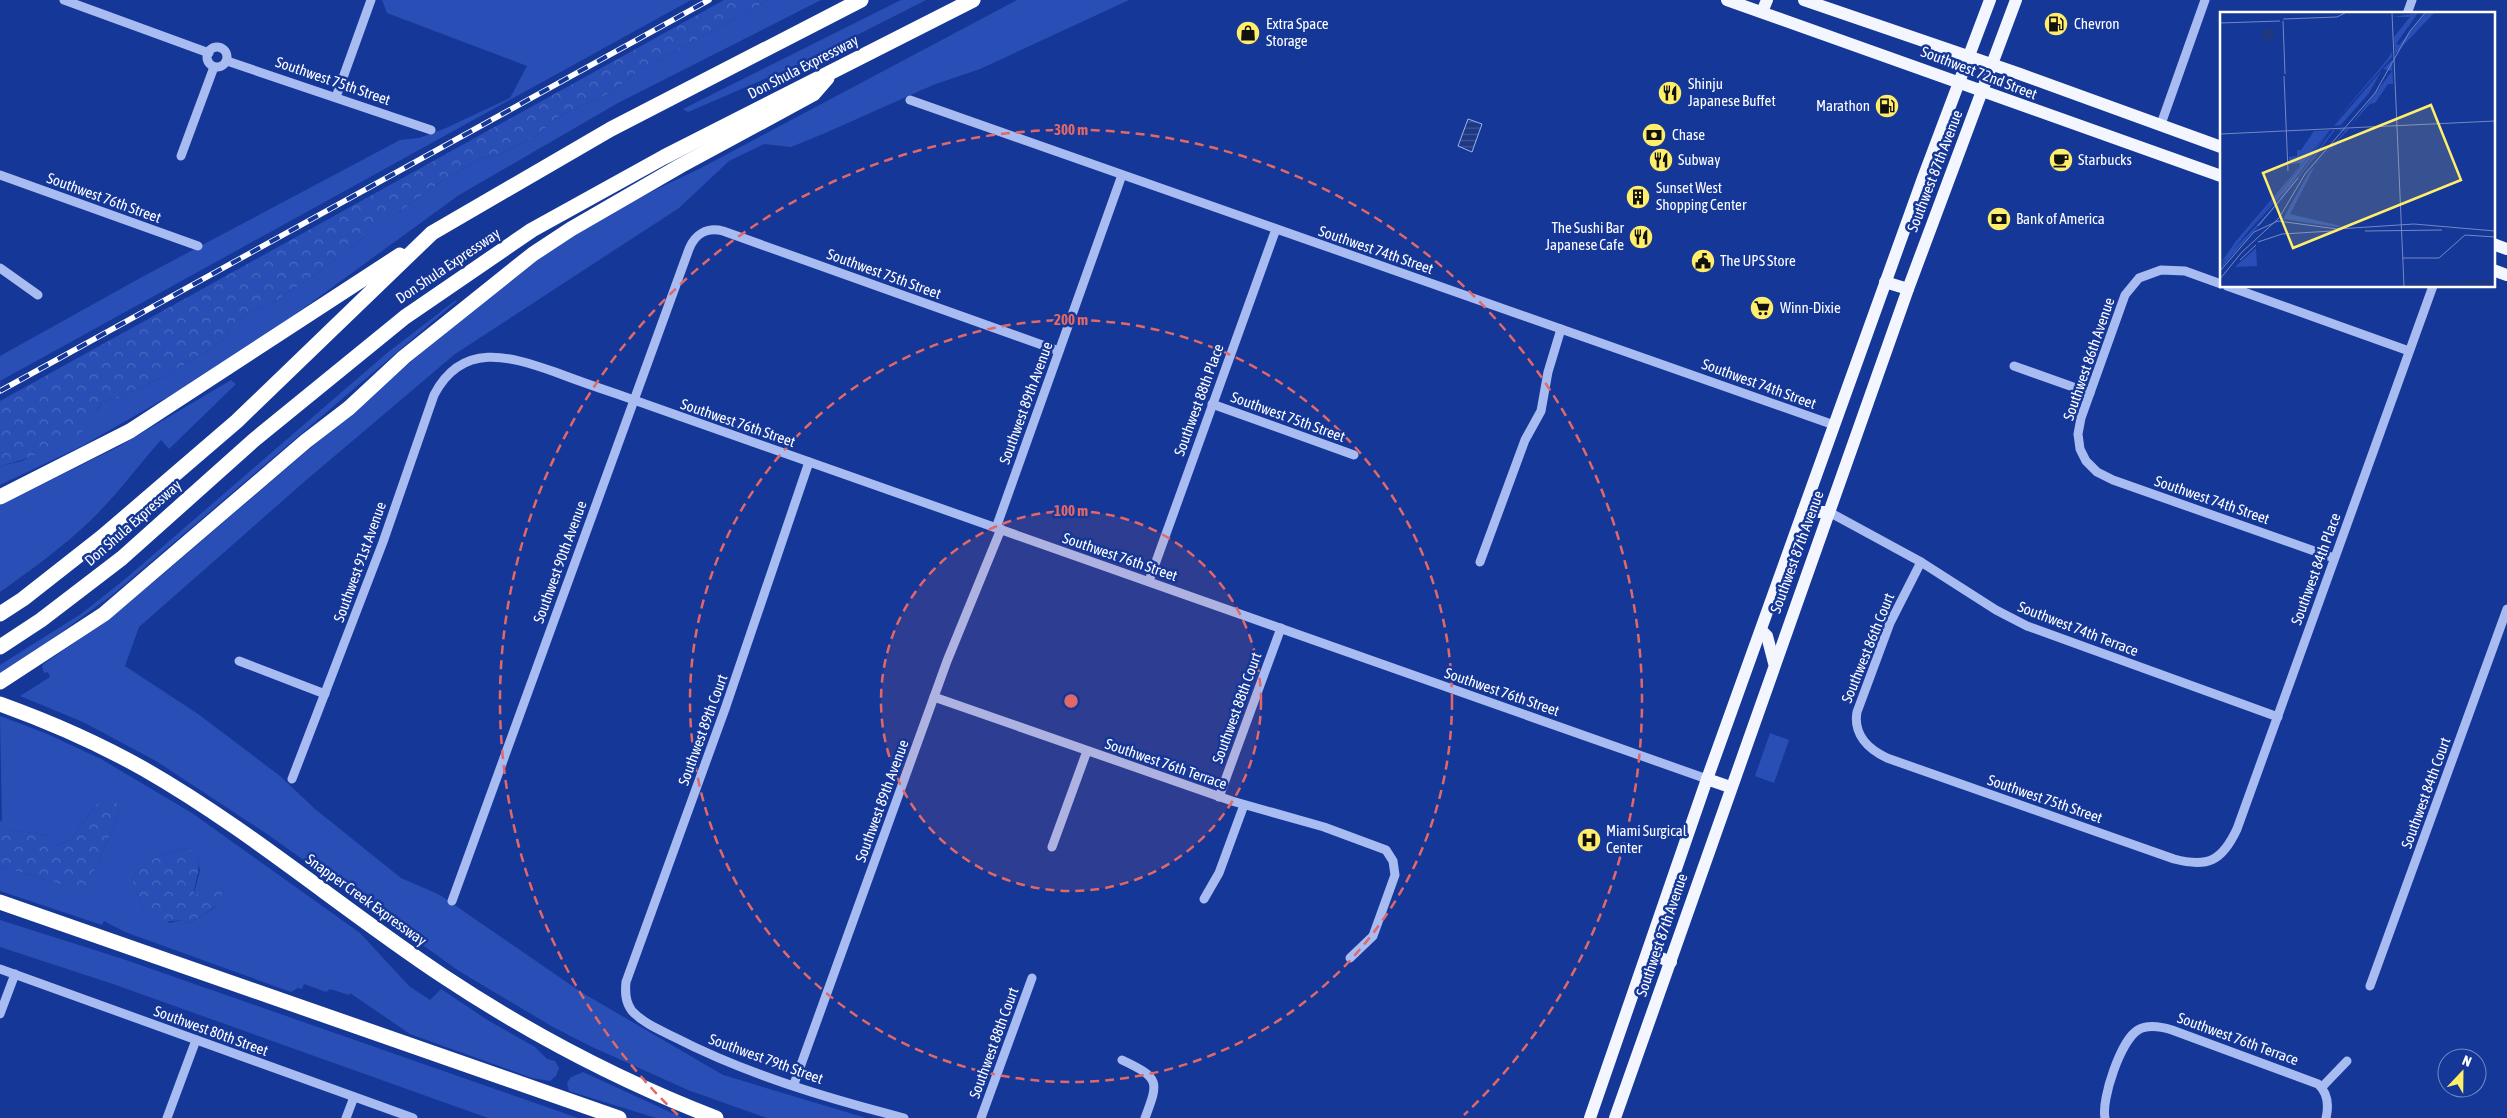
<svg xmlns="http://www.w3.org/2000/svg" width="2507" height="1118" font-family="'Asap Condensed',sans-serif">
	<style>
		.grass { fill: #294fb6; fill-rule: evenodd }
		.forest { fill: url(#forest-crowns) }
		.water { fill: url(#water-rules); stroke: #9ab4f5 }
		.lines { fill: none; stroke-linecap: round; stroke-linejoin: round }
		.minor { stroke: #a8bcf2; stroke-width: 9 }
		.major { stroke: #f3f6ff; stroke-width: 12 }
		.highway { stroke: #fff; stroke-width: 15 }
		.rail-casing { stroke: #fff; stroke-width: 5.5 }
		.rail { stroke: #153798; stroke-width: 4; stroke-dasharray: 11; stroke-linecap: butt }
		.ring { fill: none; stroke: #e26868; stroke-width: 2.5; stroke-dasharray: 9 6 }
		.labels { text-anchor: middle; stroke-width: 5; stroke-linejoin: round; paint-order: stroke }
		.poi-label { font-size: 15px; fill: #fff; stroke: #153798; text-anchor: start }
		.street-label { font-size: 15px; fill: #fff; stroke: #153798 }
		.inset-road { fill: none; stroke: #7387c1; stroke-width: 1 }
		.view { fill: #ffee69; fill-opacity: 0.15; stroke: #ffee69; stroke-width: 2.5 }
		.inset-edge { fill: none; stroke: #fff; stroke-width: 2.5 }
		.centre { fill: #e26868; stroke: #153798; stroke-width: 2.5 }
		.ring-label { font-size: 15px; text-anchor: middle; font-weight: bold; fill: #e26868; stroke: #153798; stroke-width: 5; stroke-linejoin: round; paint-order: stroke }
	</style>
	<defs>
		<pattern id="forest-crowns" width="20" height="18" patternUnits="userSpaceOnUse" patternTransform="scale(1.25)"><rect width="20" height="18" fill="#294fb6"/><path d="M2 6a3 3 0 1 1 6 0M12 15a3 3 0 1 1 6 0" fill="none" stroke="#4969c1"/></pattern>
		<pattern id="water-rules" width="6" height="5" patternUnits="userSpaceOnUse" patternTransform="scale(1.25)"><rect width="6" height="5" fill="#1f3882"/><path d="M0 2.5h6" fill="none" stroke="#415695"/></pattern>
	</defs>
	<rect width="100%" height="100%" fill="#153798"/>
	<g class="grass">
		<path d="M382 0H691L0 381V356L142 277 400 140 419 138 446 128 510 98 527 66 387 13Z"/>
		<path d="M769 0H821L618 103 459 195 290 318 206 375 82 446 0 485V466L22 461 85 429 103 401 118 398 165 376 206 352 226 337 233 324 242 316 277 300 316 274 368 234 438 184 481 158 501 154 539 134 556 118 612 92 634 74Z"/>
		<path d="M901 0H926L804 62 688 112 683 109Z"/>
		<path d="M1017 0H1129L980 69 933 85 823 134 791 147 764 144 729 161 679 208 455 354 304 482 139 627 125 666 198 714 280 776 315 809 401 878 440 895 581 992 723 1075 866 1118H767L688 1090 590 1046 553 1027 459 971 267 834 156 761 83 722 20 696 50 677 48 672 44 673 42 666 45 663 104 622 162 575 470 311 518 273 568 239 636 199 699 169Z"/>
		<path d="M456 300 457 301 111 596 49 641 0 673V665L81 614 124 580 387 353Z"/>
		<path d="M231 380 236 384 169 449 161 440C137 467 116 496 90 521 63 547 31 570 0 592V505L118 447Z"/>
		<path d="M0 716 45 733 101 759 192 813 360 933 409 986 430 1000 441 989 489 1021 535 1047 547 1059 555 1061 559 1068 556 1076 550 1081 532 1078 410 1034 350 993 349 995 330 989 326 992 304 984 302 989 298 988 291 992 125 932 104 921 102 925 0 891V866L69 887 92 876 120 812 98 802 72 839 57 846 46 835 11 830 2 824ZM185 849 197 856 200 870 194 893 217 906 190 923 180 920 170 923 145 913 132 880C140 860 166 853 185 849Z"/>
		<path d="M1770 733 1789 740 1774 783 1755 776Z"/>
		<path d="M0 920 123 959 578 1118H488L113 984 0 947Z"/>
		<path d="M583 1072 683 1118H656L569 1091 567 1083 571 1077Z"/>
	</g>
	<g class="forest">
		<path d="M724 0H769L634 74 612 92 556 118 539 134 501 154 481 158 438 184 368 234 316 274 277 300 242 316 233 324 226 337 206 352 165 376 118 398 103 401C96 410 92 420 86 428 73 444 21 461 0 466V401Z"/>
		<path d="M103 795C114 797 117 803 120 812L92 876 85 886 69 887 0 866V820L11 830 46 835 57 846 72 839Z"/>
		<path d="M185 849 194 851C204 866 195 877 194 893L199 895 217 886 222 889V902L190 923 180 920 158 923 145 913 132 880C140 860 166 853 185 849Z"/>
	</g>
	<path class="water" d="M1468 119 1482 124 1472 152 1458 146Z"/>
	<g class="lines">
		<g class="minor">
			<path d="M64 0 209 53"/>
			<path d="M2407 14 2412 0"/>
			<circle cx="217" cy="57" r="10"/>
			<path d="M227 61 431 130"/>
			<path d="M336 97 371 0"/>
			<path d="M910 100 1834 425"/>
			<path d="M2161 124 2205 0"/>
			<path d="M181 156 214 67"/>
			<path d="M0 175 198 246"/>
			<path d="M0 268 38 295"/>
			<path d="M2221 284 2185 271 2161 270 2139 278 2125 295 2081 418 2078 434 2080 449 2086 461 2097 472 2113 480 2334 558"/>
			<path d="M2227 286 2409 351"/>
			<path d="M2014 366 2090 393"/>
			<path d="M1212 404 1354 455"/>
			<path d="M809 462 725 709 626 982C625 992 625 1002 632 1011 643 1023 660 1030 674 1037 746 1074 826 1098 904 1118"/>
			<path d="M1829 512 1921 562 1996 610 2027 626 2278 717"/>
			<path d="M996 528 1122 175"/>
			<path d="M1480 562 1525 440 1541 411 1548 372 1561 329"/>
			<path d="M1921 562 1890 623 1857 712C1853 734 1868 749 1887 758L2174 859C2208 868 2222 861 2237 829L2433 286"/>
			<path d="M1149 581 1276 229"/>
			<path d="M239 661 325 694"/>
			<path d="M934 697 1232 801 1324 827 1386 850 1393 861 1395 875 1373 936 1350 958"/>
			<path d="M292 779 383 542 434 395C462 341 509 356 555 372 576 380 596 387 617 394L1707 779"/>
			<path d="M1219 797 1281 628"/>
			<path d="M1052 847 1087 751"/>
			<path d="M1204 899 1219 873 1244 805"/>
			<path d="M452 901 689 249C695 234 707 227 723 231L1059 351"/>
			<path d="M0 969 413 1118"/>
			<path d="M2370 986 2507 609"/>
			<path d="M0 1014 15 974"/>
			<path d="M1122 1060C1160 1078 1159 1081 1145 1118"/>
			<path d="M794 1084 947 661 1001 529"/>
			<path d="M2322 1087 2347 1061"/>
			<path d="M167 1118 196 1040"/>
			<path d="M346 1118 354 1097"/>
			<path d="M981 1118 1032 978"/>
			<path d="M2105 1118C2101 1099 2121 1040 2138 1030 2148 1024 2162 1027 2172 1030L2318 1084C2328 1093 2329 1105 2326 1118"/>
		</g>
		<g class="major">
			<path d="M1727 0 2221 176"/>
			<path d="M1804 0 2020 74 2221 147"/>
			<path d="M1762 12 1767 0"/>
			<path d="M2493 244 2507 249"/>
			<path d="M2493 270 2507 275"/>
			<path d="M1885 282 1908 289"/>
			<path d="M1803 512H1829"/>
			<path d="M1761 630 1767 636 1774 663"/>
			<path d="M1707 779 1730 787"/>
			<path d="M1649 953 1671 962"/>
			<path d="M1590 1118 1707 779 1923 178 1990 0"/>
			<path d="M1615 1118 1908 289 2016 0"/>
		</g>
		<g class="highway">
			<path d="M0 497 130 431 400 255"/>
			<path d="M0 614 23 599 102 537 237 421 432 233 611 129 861 0"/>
			<path d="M0 647 41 620 122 558 254 440 405 317 532 230 664 157 973 0"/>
			<path d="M0 682 104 614 306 441 349 408 404 357 533 254 571 229 680 166 813 94 827 78"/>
			<path d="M0 704C50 722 98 743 144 769 249 829 342 909 443 976 529 1033 620 1081 716 1118"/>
			<path d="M0 902 619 1118"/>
		</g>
		<g class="rail-casing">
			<path id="rail" d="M0 391 709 0"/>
		</g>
		<use href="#rail" class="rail"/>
	</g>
	<circle cx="1071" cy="701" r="190" fill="#e26868" fill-opacity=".12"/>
	<g class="ring">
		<circle cx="1071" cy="701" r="190"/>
		<circle cx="1071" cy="701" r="381"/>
		<path d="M678 1115A571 571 0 1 1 1464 1115"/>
	</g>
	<defs>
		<g id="fuel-disc" transform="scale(1.25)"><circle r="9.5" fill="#ffee69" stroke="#153798"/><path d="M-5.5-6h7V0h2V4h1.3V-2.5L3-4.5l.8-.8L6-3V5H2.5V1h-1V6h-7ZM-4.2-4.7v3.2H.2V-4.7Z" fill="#111"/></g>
		<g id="shop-disc" transform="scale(1.25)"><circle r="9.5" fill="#ffee69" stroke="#153798"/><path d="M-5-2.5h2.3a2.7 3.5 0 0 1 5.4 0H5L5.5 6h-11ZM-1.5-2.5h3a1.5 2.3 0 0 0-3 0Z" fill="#111"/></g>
		<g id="restaurant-disc" transform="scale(1.25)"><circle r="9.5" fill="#ffee69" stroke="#153798"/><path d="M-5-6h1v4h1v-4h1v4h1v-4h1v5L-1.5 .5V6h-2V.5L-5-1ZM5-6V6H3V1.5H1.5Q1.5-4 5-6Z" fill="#111"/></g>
		<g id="bank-disc" transform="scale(1.25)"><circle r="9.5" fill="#ffee69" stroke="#153798"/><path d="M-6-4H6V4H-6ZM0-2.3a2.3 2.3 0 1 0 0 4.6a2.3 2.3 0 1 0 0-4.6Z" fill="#111"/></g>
		<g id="cafe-disc" transform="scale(1.25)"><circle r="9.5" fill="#ffee69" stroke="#153798"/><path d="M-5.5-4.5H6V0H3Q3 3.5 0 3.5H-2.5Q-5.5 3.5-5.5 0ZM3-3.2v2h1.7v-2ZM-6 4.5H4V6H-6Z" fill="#111"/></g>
		<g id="building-disc" transform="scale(1.25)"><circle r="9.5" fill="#ffee69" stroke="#153798"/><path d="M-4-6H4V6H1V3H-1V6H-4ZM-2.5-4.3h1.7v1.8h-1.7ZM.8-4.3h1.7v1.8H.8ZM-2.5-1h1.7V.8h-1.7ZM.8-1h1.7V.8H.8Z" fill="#111"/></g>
		<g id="civic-disc" transform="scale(1.25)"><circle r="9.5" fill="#ffee69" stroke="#153798"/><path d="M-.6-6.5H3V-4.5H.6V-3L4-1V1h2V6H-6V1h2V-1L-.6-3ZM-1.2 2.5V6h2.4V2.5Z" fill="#111"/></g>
		<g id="supermarket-disc" transform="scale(1.25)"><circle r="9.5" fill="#ffee69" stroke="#153798"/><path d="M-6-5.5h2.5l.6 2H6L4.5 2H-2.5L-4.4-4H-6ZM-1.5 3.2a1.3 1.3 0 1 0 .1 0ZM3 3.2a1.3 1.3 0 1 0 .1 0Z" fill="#111"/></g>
		<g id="hospital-disc" transform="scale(1.25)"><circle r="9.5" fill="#ffee69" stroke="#153798"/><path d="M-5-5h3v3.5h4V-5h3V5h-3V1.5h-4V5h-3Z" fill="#111"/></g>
	</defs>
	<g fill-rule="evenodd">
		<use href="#fuel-disc" x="2056" y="24"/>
		<use href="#shop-disc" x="1248" y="33"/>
		<use href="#restaurant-disc" x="1670" y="93"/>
		<use href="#fuel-disc" x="1887" y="106"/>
		<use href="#bank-disc" x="1654" y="135"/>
		<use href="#restaurant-disc" x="1661" y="160"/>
		<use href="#cafe-disc" x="2061" y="160"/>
		<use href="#building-disc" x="1638" y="197"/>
		<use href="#bank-disc" x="1999" y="219"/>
		<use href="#restaurant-disc" x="1641" y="237"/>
		<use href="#civic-disc" x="1703" y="261"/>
		<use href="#supermarket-disc" x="1762" y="308"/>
		<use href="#hospital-disc" x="1589" y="840"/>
	</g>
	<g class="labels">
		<g class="poi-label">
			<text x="1266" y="29">Extra Space<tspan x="1266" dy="17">Storage</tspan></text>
			<text x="2074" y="29">Chevron</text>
			<text x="1688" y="89">Shinju<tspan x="1688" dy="17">Japanese Buffet</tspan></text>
			<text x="1870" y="111" text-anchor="end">Marathon</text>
			<text x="1672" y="140">Chase</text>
			<text x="1678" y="165">Subway</text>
			<text x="2078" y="165">Starbucks</text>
			<text x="1656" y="193">Sunset West<tspan x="1656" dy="17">Shopping Center</tspan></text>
			<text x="2016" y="224">Bank of America</text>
			<text x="1624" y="233" text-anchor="end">The Sushi Bar<tspan x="1624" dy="17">Japanese Cafe</tspan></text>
			<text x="1720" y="266">The UPS Store</text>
			<text x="1780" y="313">Winn-Dixie</text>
			<text x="1606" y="836">Miami Surgical<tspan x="1606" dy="17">Center</tspan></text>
		</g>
		<g class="street-label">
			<text transform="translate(803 67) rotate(-27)" y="5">Don Shula Expressway</text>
			<text transform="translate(1979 73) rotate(21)" y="5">Southwest 72nd Street</text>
			<text transform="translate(333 81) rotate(19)" y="5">Southwest 75th Street</text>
			<text transform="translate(1935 171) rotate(-69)" y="5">Southwest 87th Avenue</text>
			<text transform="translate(104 198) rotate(20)" y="5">Southwest 76th Street</text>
			<text transform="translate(1376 250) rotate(19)" y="5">Southwest 74th Street</text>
			<text transform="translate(448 266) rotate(-34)" y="5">Don Shula Expressway</text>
			<text transform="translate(884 274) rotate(20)" y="5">Southwest 75th Street</text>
			<text transform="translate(2089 359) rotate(-71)" y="5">Southwest 86th Avenue</text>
			<text transform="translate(1759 384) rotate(20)" y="5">Southwest 74th Street</text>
			<text transform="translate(1199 400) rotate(-70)" y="5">Southwest 88th Place</text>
			<text transform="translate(1026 403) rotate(-70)" y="5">Southwest 89th Avenue</text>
			<text transform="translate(1288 417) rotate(20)" y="5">Southwest 75th Street</text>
			<text transform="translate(738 423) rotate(19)" y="5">Southwest 76th Street</text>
			<text transform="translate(2212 500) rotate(19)" y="5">Southwest 74th Street</text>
			<text transform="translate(133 523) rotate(-41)" y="5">Don Shula Expressway</text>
			<text transform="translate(1797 552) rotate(-70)" y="5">Southwest 87th Avenue</text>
			<text transform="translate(1120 557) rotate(19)" y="5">Southwest 76th Street</text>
			<text transform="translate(360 562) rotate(-70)" y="5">Southwest 91st Avenue</text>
			<text transform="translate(560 562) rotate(-70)" y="5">Southwest 90th Avenue</text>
			<text transform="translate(2316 569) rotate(-70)" y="5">Southwest 84th Place</text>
			<text transform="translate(2078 629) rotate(21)" y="5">Southwest 74th Terrace</text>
			<text transform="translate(1868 648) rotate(-68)" y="5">Southwest 86th Court</text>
			<text transform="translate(1502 692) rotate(19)" y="5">Southwest 76th Street</text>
			<text transform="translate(1237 708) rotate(-70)" y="5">Southwest 88th Court</text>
			<text transform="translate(703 730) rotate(-70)" y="5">Southwest 89th Court</text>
			<text transform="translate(1166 764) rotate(19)" y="5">Southwest 76th Terrace</text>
			<text transform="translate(2426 793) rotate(-70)" y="5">Southwest 84th Court</text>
			<text transform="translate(2045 799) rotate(19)" y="5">Southwest 75th Street</text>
			<text transform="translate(882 801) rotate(-70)" y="5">Southwest 89th Avenue</text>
			<text transform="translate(366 900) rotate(36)" y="5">Snapper Creek Expressway</text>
			<text transform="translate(1662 935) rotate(-71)" y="5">Southwest 87th Avenue</text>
			<text transform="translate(211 1031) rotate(20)" y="5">Southwest 80th Street</text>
			<text transform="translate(2238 1039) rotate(20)" y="5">Southwest 76th Terrace</text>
			<text transform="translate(994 1043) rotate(-70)" y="5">Southwest 88th Court</text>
			<text transform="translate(766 1059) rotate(20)" y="5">Southwest 79th Street</text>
		</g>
	</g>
	<g transform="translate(2220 12)">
		<rect width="275" height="275" fill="#153798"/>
		<path d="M198 1 176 32 179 33 206 1H214L175 42 174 25 190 5H173ZM172 40V45L111 114 167 48ZM172 48 173 72H168L155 91 150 92 131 113 172 59 163 57ZM162 58 149 81 121 113 114 114ZM129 117 96 152 70 202 121 214 166 209 116 215 63 207 88 162 125 119 115 118 61 189 0 257 6 246 0 252 16 229 80 154V151L69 152V145L77 144V138H81L94 119 110 118 13 238 60 189 113 118Z" fill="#294fb6"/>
		<path d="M111 118 70 174 26 222Z" fill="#294fb6"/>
		<path d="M36 236 37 254 15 255Z" fill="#294fb6"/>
		<path d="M41 23a7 7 0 1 1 14 0a7 7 0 1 1-14 0ZM275 268V273L173 274 191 271Z" fill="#1f3882"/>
		<path class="inset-road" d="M172 1 184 274M63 7 117 5 125 1M63 9 65 62M0 11 60 9M64 64 68 159M0 122 275 109M38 214 78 166M145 219 222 218M38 230 62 222 112 219M183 246H219L245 223 275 225M20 248 36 233M0 259 34 220 58 209 117 217 194 212 275 219M0 267 22 240 59 206 85 162 155 81 190 19 205 1"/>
		<path class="view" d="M211 93 241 168 73 236 43 161Z"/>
		<rect width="275" height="275" class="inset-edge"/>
	</g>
	<circle cx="1071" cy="701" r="8" class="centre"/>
	<g class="ring-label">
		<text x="1071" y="135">300 m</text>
		<text x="1071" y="325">200 m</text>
		<text x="1071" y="516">100 m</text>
	</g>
	<g transform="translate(2462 1073) rotate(22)"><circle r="24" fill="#153798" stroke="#7387c1"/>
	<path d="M0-4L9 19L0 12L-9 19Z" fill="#ffee69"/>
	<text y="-8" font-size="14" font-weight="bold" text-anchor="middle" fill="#ffffff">N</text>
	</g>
</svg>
